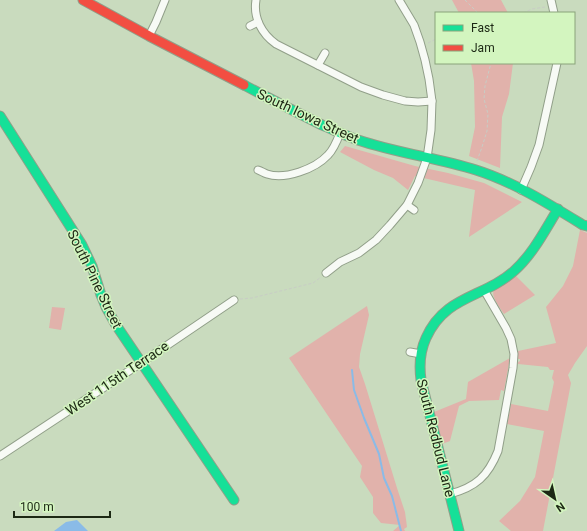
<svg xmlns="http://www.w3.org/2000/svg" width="587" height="531" font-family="Roboto,sans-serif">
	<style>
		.green { fill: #e1b2ab }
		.water { fill: #8abbe7 }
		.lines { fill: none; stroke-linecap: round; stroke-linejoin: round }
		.stream { stroke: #8abbe7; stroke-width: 2 }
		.street-casing { stroke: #919f89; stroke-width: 9 }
		.fast-casing { stroke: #919f89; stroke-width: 11 }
		.jam-casing { stroke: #919f89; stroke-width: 11 }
		.path { stroke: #c8cdc5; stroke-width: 1; stroke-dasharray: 3 2; stroke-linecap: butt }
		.street { stroke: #f7faf5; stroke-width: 7 }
		.fast { stroke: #16e098; stroke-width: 9 }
		.jam { stroke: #f24e42; stroke-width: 9 }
		.labels { text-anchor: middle; stroke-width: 3; stroke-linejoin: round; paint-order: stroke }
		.street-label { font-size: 14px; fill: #1c2814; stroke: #d3f5bf }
	</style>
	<rect width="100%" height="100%" fill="#c9dbbe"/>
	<g class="green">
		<path d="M452 0H501L508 13H459Z"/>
		<path d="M471 63H513L509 94 502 117 500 168 469 156 475 127 474 81Z"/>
		<path d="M345 146 415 166 448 173 484 183 522 202 469 237 475 190 415 176 408 190 393 178 374 170 340 152Z"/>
		<path d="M580 230 587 233V346L575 363 568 375 571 383 543 531H511L499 521 520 501 535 477 544 431 507 424 511 404 548 411 554 382 552 378 554 370H550L548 367 518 364V362L520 361V359H518V351L556 343 546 307 563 286 573 266Z"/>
		<path d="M515 275 535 295 504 314C486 288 491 290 515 275Z"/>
		<path d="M367 306 369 315 360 354 359 367 365 384 397 488 405 512 407 527 404 529 405 531H393L400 525 381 523 373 513V497L360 477 362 466 289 358Z"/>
		<path d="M52 307 65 308 61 330 49 328Z"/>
		<path d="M510 358 504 391 501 390 499 400 469 401 459 406 450 441 442 444 434 412 466 399 468 382Z"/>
	</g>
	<path class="water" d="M77 520 88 531H54L66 522Z"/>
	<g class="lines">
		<path class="stream" d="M352 370 354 390 364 418 379 454 384 478 392 496 401 531"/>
		<g class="street-casing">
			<g id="street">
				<path d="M256 0C253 18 262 34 276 44L361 87 383 95 405 101 418 102 432 101"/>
				<path d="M551 0 554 13"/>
				<path d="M250 26 258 22"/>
				<path d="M149 36 156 22 165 0"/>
				<path d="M318 65 325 53"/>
				<path d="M258 170C261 171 264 173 267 174 285 180 315 169 328 155 333 150 337 141 340 133"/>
				<path d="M521 190 531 167 539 145 557 63"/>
				<path d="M407 205 414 210"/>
				<path d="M326 273 340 262 359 253 376 240 390 225 407 205 418 183 427 158 431 130 432 101 429 79 425 60 420 42 414 25 399 0"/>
				<path d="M410 352 421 354"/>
				<path d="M0 456 141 363 234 300"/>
				<path d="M450 494C476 487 488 476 498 451L513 368 514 354 511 339 506 328 484 290"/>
			</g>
		</g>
		<g class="fast-casing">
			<g id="fast">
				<path d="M244 85C270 99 296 112 322 125 334 130 346 136 358 140 397 153 437 158 476 170 514 182 549 204 583 225L587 226"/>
				<path d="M0 116 82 245 92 266 101 295 106 307 116 325 234 500"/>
				<path d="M459 531 421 380C419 365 420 351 426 338 445 295 484 298 514 271 533 254 545 230 558 209"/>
			</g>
		</g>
		<g class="jam-casing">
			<path id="jam" d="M83 0 149 36 244 85"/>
		</g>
		<g class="path">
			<path d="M465 0 478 13"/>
			<path d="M523 13 532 9 545 7"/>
			<path d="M428 43 436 39"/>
			<path d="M477 161 482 147 487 131 488 114 484 99 485 86 491 63"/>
			<path d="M240 299 252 298 313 283 321 277"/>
		</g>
		<use href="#street" class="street"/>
		<use href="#fast" class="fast"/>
		<use href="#jam" class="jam"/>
	</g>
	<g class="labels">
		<g class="street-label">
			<text transform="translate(308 116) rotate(25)" y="5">South Iowa Street</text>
			<text transform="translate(95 279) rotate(64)" y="5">South Pine Street</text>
			<text transform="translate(117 378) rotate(-34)" y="5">West 115th Terrace</text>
			<text transform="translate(436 438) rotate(76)" y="5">South Redbud Lane</text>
		</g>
	</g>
	<rect x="435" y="12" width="140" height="52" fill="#d3f5bf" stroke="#8aa37b"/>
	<rect x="443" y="25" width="20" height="6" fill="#16e098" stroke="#8aa37b"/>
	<text x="471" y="32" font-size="12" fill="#1c2814">Fast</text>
	<rect x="443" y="45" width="20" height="6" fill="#f24e42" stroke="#8aa37b"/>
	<text x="471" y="52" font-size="12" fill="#1c2814">Jam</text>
	<g transform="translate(555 499) rotate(146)" stroke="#d3f5bf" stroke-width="3" paint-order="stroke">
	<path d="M0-3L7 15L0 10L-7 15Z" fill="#1c2814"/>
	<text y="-6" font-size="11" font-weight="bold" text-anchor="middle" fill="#1c2814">N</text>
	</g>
	<path d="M14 511v6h96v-6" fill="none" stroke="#1c2814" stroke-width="2"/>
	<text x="20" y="511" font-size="12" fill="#1c2814" stroke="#d3f5bf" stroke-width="3" paint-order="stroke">100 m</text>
</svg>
